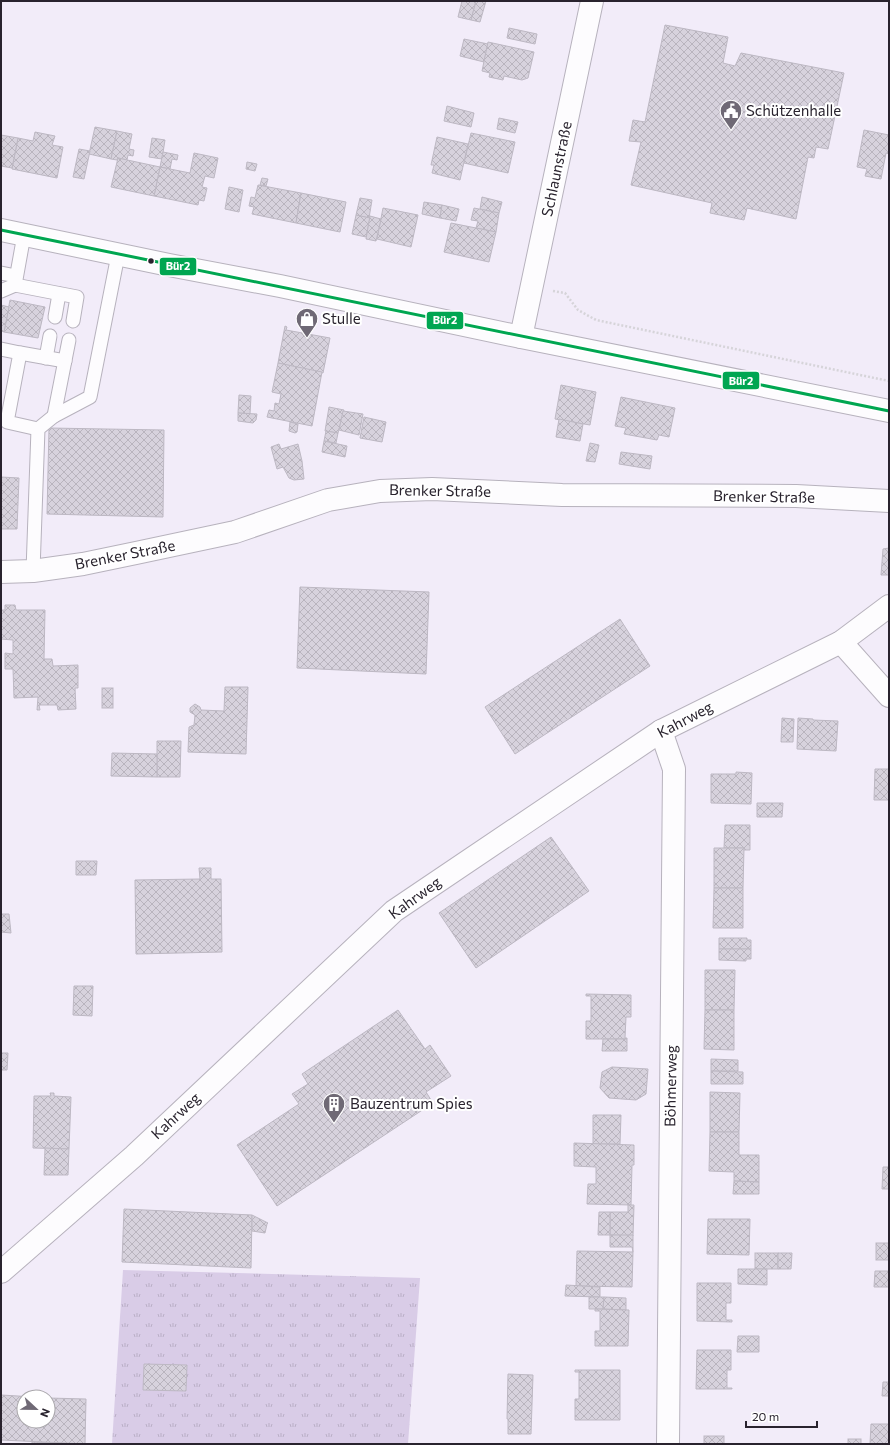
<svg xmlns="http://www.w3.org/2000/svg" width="890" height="1445" font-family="Commissioner,sans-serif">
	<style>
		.grass { fill: url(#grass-tufts) }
		.building { fill: url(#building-cross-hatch); stroke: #bdb8c3 }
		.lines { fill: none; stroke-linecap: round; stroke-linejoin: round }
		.service-casing { stroke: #b7b2bd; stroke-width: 15 }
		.minor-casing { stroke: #b7b2bd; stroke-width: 24 }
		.secondary-casing { stroke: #b7b2bd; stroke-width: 24 }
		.path { stroke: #d6d4d9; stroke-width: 2.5; stroke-dasharray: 2 2; stroke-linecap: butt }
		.service { stroke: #fdfcfe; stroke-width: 13 }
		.minor { stroke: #fdfcfe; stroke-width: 22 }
		.secondary { stroke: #fdfcfe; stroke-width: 22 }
		.bus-1-casing { stroke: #fff; stroke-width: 6 }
		.bus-1 { stroke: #00a651; stroke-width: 3 }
		.bus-dot { fill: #29232e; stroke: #fff; stroke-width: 1.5 }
		.labels { text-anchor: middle; stroke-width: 4; stroke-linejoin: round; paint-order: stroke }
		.poi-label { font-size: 15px; fill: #29232e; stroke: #fff; text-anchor: start }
		.street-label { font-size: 15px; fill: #29232e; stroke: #fff }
		.line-badge { stroke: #fff; stroke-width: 1.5 }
		.badge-label { font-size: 11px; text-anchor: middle; font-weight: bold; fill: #fff }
	</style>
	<defs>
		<pattern id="grass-tufts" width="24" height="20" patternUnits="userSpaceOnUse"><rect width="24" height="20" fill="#d9cce7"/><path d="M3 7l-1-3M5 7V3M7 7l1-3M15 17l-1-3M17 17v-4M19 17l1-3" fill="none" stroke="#baafc6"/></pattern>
		<pattern id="building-cross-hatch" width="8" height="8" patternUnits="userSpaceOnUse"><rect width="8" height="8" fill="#d7d2dd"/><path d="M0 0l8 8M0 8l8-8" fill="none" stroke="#b9b4be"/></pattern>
	</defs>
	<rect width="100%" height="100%" fill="#f2ecf9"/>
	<path class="grass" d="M123 1270 420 1278 408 1444H112Z"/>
	<g class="building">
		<path d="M462 1H476L471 20 458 17Z"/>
		<path d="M476 1H486L480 22 471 20Z"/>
		<path d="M665 25 728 37 723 63 735 66 741 53 844 73 828 149 816 147 814 158 808 157 796 219 747 208 744 220 710 213 712 203 631 185 641 142 629 141 633 120 645 122Z"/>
		<path d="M509 28 537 34 535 44 507 38Z"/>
		<path d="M464 39 488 44 484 62 460 56Z"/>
		<path d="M488 42 534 52 528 78 522 80 504 76 503 80 489 77 490 73 482 71Z"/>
		<path d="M447 106 474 113 471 127 444 121Z"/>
		<path d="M499 118 518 122 515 133 497 129Z"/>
		<path d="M95 127 117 131 111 159 89 154Z"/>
		<path d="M864 130 889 135V154L886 153 881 179 865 176 867 169 857 167Z"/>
		<path d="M117 131 132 134 129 149 134 150 133 156 128 155 127 160 118 158 117 160 111 159Z"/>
		<path d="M35 132 55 136 52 145 63 147 57 178 12 169 18 138 33 141Z"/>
		<path d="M471 133 515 142 508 173 464 163Z"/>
		<path d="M1 135 18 138 12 168 1 166Z"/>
		<path d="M437 137 468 144 460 180 432 173 434 165H431Z"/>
		<path d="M152 138 165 140 162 159 149 157Z"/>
		<path d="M79 149 90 151 84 179 73 177Z"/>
		<path d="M163 152 178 155 177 160 172 159 170 169 160 167Z"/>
		<path d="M194 153 218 158 214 178 205 176 202 187 207 188 204 201 199 200 198 205 154 196 160 167 190 173Z"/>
		<path d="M118 158 160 167 154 196 111 187Z"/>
		<path d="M247 162 257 164 255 171 246 169Z"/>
		<path d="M262 178 268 179 266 186 260 185Z"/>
		<path d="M258 185 301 193 296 223 252 214 254 207 249 206 251 197 255 198Z"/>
		<path d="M229 187 243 190 239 212 225 209Z"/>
		<path d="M301 193 346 202 340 232 296 223Z"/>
		<path d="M482 197 502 202 499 213 480 209Z"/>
		<path d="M360 198 372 200 369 218 356 215Z"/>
		<path d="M424 202 442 205 440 218 422 214Z"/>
		<path d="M442 205 459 209 456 221 440 218Z"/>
		<path d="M383 208 418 215 411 247 377 239Z"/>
		<path d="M474 208 499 213 496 232 476 228 478 221 471 220Z"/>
		<path d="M356 215 370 218 366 237 352 234Z"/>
		<path d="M370 216 381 219 376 241 366 239Z"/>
		<path d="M451 223 496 232 489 262 444 252Z"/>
		<path d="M10 300 45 307 38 338 4 332Z"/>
		<path d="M1 305 9 307 4 332 1 331Z"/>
		<path d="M285 326 287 327 286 330 330 338 323 373 278 363Z"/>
		<path d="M278 363 322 372 312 426 267 417 269 410 274 411 275 403 279 404 281 394 272 392Z"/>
		<path d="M561 385 596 392 590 425 555 419Z"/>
		<path d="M239 395 251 396 250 414 238 413Z"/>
		<path d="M621 397 675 408 669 437 659 435 657 440 624 434 626 428 615 426Z"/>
		<path d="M329 407 344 410 338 433 325 431Z"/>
		<path d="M343 411 363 414 359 435 339 430Z"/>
		<path d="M238 413 257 414 256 420 253 423 238 421Z"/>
		<path d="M364 417 386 422 382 442 360 438Z"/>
		<path d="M559 419 583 424 580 441 556 437Z"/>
		<path d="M290 422 298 424 297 432 295 433 289 431Z"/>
		<path d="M49 428 164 430 163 517 47 514Z"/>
		<path d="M326 431 338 433 336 443 324 441Z"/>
		<path d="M324 441 347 446 345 457 322 452Z"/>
		<path d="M590 443 599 445 595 462 586 461Z"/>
		<path d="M279 444 281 449 298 444 302 461 304 479 294 480 289 478 283 467 277 469 271 447Z"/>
		<path d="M621 452 652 456 650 469 619 464Z"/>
		<path d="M1 477 19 478 17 529H1Z"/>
		<path d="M889 548V575H881L883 549Z"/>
		<path d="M300 587 429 592 426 674 297 668Z"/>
		<path d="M5 605H15L16 610H45L44 659H52L53 666 78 665V688H75L76 709 58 710 57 705H39L40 710H37L38 697 14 698 13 669H5V653L13 654V640L1 639V610H5Z"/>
		<path d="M620 619 650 666 515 754 485 707Z"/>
		<path d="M225 687H248L246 754 188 752 189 727 194 725 195 715 190 712V708L195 704 200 707 201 710 224 711Z"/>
		<rect x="102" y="688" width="11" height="20"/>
		<path d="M782 718 794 719 793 742H781Z"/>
		<path d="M798 718 813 719V720L838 721 836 751 797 749Z"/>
		<path d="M157 741H181L180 777H157Z"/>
		<path d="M112 753 157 754V777L111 776Z"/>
		<path d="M875 769H889V800H874Z"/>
		<path d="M736 772 752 773 751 804 711 803V774H736Z"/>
		<path d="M757 803H783L782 817H757Z"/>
		<path d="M725 825H750V850H743L744 848H724Z"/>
		<path d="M551 837 589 891 476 968 439 913Z"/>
		<path d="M714 848H744L743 888H714Z"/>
		<path d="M76 861H97L96 875H76Z"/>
		<path d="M199 868H211V879H221L222 952 136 954 135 880 200 879Z"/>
		<path d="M714 888H743V928H713Z"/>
		<path d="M1 914H9L11 933 1 932Z"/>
		<path d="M719 938H747V940H751V949H719Z"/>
		<path d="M719 949H751V959H746V961L719 960Z"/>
		<path d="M705 970H735L734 1010H705Z"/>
		<path d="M74 986H93L92 1016 73 1015Z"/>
		<path d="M586 994 631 995V1017H626L625 1038H627V1039H586V1021H591V996H586Z"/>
		<path d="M398 1010 425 1049 430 1045 451 1076 426 1092 433 1103 277 1206 237 1145 299 1104 292 1094 308 1084 302 1074Z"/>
		<path d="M705 1010H734V1050L704 1049Z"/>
		<path d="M603 1039H627V1051H602Z"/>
		<path d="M1 1053H8L7 1070H1Z"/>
		<path d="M711 1059 738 1060V1071H711Z"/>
		<path d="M612 1067 648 1069 646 1094 636 1100 609 1098 600 1088 602 1072Z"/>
		<path d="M711 1071 743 1072V1084H711Z"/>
		<path d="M710 1092 740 1093 739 1132H710Z"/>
		<path d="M50 1093H54V1096L71 1097 69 1149 33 1148 34 1096H51Z"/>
		<path d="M593 1115H621L620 1144H593Z"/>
		<path d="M710 1132H739V1155H759V1182L734 1181V1172L709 1171Z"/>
		<path d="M574 1143 634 1145V1165H632L631 1205 587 1204 588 1184H596V1167L574 1166Z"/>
		<path d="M45 1148 69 1149 68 1175H44Z"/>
		<path d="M883 1167H889V1189H882Z"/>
		<path d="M734 1181 759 1182V1194H733Z"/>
		<path d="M628 1205H634L633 1236 610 1235V1212H628Z"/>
		<path d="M124 1209 252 1215 251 1268 122 1262Z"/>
		<path d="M599 1212H610V1235H598Z"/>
		<path d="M252 1215 268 1223 267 1224 265 1233 252 1231Z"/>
		<path d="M708 1219H750L749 1255 707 1254Z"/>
		<path d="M610 1235H633V1252L632 1247H610Z"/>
		<rect x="876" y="1243" width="13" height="17"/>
		<path d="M577 1251 633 1252 632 1287 576 1286Z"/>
		<rect x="755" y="1253" width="23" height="16"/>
		<path d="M778 1253H792L791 1269H778Z"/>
		<path d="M738 1269H767V1285L738 1284Z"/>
		<path d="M875 1271H889V1287H874Z"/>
		<path d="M697 1283H731V1303H726V1320H732V1322L697 1321Z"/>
		<path d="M566 1285 600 1287V1297L565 1296Z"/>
		<path d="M589 1297H604L603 1309H589Z"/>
		<path d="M604 1297 626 1298V1310L603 1309Z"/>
		<path d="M595 1309 629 1310 628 1346H595V1331H600V1311H595Z"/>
		<path d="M738 1336H759V1352H737Z"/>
		<path d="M697 1350H731V1370H727V1388H732V1389H696Z"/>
		<path d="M144 1364 187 1365 186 1391 143 1390Z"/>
		<path d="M575 1370H620V1420H575V1399H579V1372H575Z"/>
		<path d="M508 1374 533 1375 531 1434H508V1419H507Z"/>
		<path d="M883 1382H889V1396H882Z"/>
		<path d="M1 1395 35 1397H24V1421H48V1398L86 1399 85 1444 1 1440Z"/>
		<path d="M871 1424H889V1444H870Z"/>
		<rect x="704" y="1436" width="20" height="8"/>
		<rect x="848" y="1439" width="13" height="5"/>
		<path d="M32 1442 77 1444H32Z"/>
	</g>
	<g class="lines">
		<g class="service-casing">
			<g id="service">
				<path d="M24 235 15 285 77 297 73 321"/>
				<path d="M1 273 16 276"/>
				<path d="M1 291 15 285"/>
				<path d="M55 317 59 294"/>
				<path d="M1 349 20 353 7 422 38 429"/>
				<path d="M20 353 65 361"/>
				<path d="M46 358 50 336"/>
				<path d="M54 416 69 340"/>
				<path d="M33 571 38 429 54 416 90 397 118 255"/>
			</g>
		</g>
		<g class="minor-casing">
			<g id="minor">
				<path d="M521 337 592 1"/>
				<path d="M1 572 33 571 83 564 136 553 235 532 328 500 380 491 432 489 562 495 796 496 889 501"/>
				<path d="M841 642 889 696"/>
				<path d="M661 731 674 769 668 1444"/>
				<path d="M1 1272 134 1156 394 911 661 731 841 642 889 606"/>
			</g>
		</g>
		<g class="secondary-casing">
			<path id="secondary" d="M1 230 169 265 280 286 521 337 889 411"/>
		</g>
		<path class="path" d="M553 291 565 293 578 310 596 320 889 381"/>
		<use href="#service" class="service"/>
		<use href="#minor" class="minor"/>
		<use href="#secondary" class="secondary"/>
		<g class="bus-1-casing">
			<path id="bus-1" d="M1 230 889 411"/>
		</g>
		<use href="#bus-1" class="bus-1"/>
	</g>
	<defs>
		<g id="civic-pin" transform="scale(1.15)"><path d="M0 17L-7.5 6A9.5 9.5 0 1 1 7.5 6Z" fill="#6f6975" stroke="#fff"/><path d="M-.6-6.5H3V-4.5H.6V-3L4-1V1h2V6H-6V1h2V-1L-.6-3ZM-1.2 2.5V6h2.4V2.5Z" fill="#fff"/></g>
		<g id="shop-pin" transform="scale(1.15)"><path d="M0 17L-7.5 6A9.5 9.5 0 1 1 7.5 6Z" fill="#6f6975" stroke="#fff"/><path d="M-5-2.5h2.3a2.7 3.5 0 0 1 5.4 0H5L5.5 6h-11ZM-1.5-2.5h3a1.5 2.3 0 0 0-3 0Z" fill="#fff"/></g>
		<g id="building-pin" transform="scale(1.15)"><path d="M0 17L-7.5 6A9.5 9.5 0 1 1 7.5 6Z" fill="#6f6975" stroke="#fff"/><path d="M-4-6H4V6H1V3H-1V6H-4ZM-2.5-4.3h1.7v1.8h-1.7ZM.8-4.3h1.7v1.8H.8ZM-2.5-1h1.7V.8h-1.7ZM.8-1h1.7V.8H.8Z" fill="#fff"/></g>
	</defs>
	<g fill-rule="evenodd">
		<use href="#civic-pin" x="731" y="111"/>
		<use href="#shop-pin" x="307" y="319"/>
		<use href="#building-pin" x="334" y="1104"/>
	</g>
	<circle class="bus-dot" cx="151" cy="261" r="3.5"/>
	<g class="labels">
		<g class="poi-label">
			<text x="746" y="116">Schützenhalle</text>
			<text x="322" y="324">Stulle</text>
			<text x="350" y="1109">Bauzentrum Spies</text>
		</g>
		<g class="street-label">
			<text transform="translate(557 169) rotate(-78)" y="5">Schlaunstraße</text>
			<text transform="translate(440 491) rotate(1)" y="5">Brenker Straße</text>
			<text transform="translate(764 497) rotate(1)" y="5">Brenker Straße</text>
			<text transform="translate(125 555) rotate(-11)" y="5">Brenker Straße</text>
			<text transform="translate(685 720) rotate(-28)" y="5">Kahrweg</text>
			<text transform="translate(415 898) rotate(-36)" y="5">Kahrweg</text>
			<text transform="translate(671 1086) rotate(-89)" y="5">Böhmerweg</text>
			<text transform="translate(176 1116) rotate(-43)" y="5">Kahrweg</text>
		</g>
	</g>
	<g class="line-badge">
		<rect x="159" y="257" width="38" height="19" rx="4" fill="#00a651"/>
		<rect x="426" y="311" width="38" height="19" rx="4" fill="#00a651"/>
		<rect x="722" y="371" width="38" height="19" rx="4" fill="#00a651"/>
	</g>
	<g class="badge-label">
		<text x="178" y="270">Bür2</text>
		<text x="445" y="324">Bür2</text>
		<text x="741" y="385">Bür2</text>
	</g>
	<rect width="890" height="1445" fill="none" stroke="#29232e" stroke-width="4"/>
	<g transform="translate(36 1409) rotate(112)"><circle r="19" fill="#ffffff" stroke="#a9a7ab"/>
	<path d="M0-3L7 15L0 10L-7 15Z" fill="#6f6975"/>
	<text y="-6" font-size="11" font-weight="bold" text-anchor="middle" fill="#29232e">N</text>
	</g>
	<path d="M746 1421v6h71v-6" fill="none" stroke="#29232e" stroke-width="2"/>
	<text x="752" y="1421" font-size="12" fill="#29232e" stroke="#ffffff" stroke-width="3" paint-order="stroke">20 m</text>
</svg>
